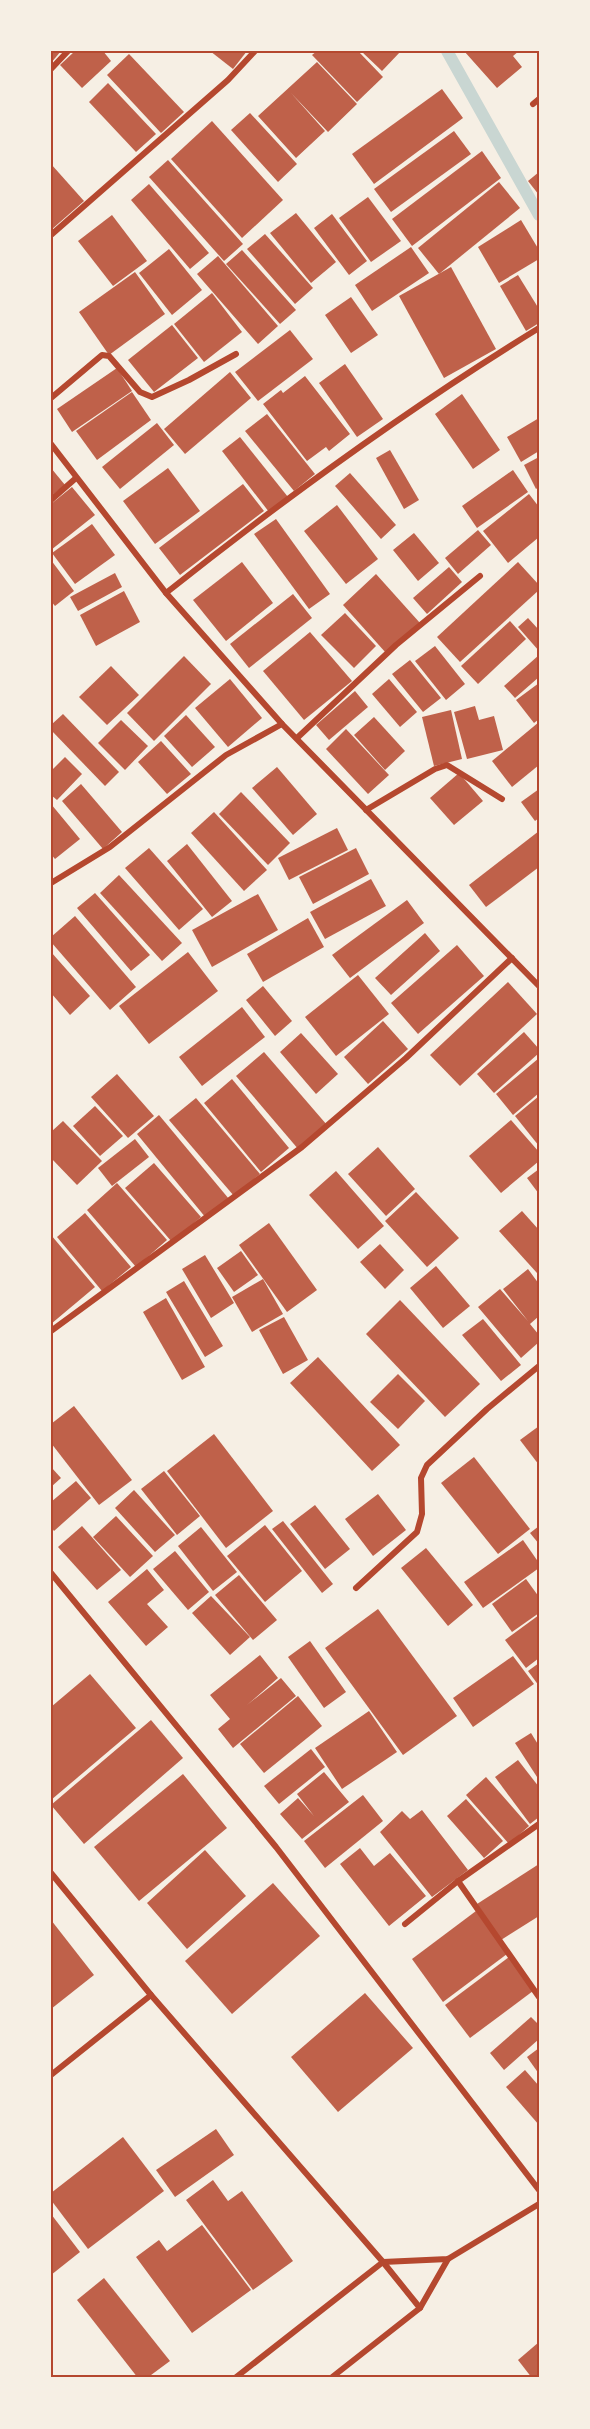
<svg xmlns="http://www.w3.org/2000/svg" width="590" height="2429" font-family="Roboto,sans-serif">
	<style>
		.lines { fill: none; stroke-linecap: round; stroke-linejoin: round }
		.stream { stroke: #c9d6d2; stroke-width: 12 }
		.building { fill: #bf614a }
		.minor { stroke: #b5482f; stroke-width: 6 }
		.neatline { fill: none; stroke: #b5482f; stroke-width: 2 }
	</style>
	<rect width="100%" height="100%" fill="#f6efe4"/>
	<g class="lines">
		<path class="stream" d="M447 51 539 215"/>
	</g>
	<g class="building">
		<path d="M51 51H61L51 63Z"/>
		<path d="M75 51H103L111 61 82 88 60 65Z"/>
		<path d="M210 51H247L233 69Z"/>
		<path d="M317 51H358L383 77 357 102 312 55Z"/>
		<path d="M361 51H401L382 71Z"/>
		<path d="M464 51H519L513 56 522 67 497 88Z"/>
		<path d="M129 54 184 112 161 133 107 75Z"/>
		<path d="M317 62 357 104 328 132 291 93 325 131 296 158 258 116Z"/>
		<path d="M108 83 156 134 136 152 89 102Z"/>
		<path d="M442 89 463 118 374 184 352 154Z"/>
		<path d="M250 113 297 164 278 182 231 130Z"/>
		<path d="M212 121 283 200 242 238 171 159Z"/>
		<path d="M454 131 471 154 391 212 374 189Z"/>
		<path d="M482 151 501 178 412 246 392 219Z"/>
		<path d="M168 160 243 244 224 261 149 177Z"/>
		<path d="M51 164 84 201 51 230Z"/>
		<path d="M539 172V195L528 181Z"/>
		<path d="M499 182 520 208 439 274 418 248Z"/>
		<path d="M149 184 209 253 190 269 131 200Z"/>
		<path d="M368 197 401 241 371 262 339 218Z"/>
		<path d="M296 213 336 262 311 283 270 233Z"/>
		<path d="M332 214 367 261 349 275 314 228Z"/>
		<path d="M112 215 147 261 113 286 78 241Z"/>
		<path d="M521 220 539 250V259L499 283 478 247Z"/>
		<path d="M265 234 313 288 295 304 247 249Z"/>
		<path d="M411 247 429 273 372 311 355 285Z"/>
		<path d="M169 249 202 290 172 315 139 273Z"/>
		<path d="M242 250 296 310 280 324 226 264Z"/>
		<path d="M218 256 278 326 258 344 197 274Z"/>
		<path d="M451 267 496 349 444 378 399 296Z"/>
		<path d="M135 272 165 314 109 355 79 312Z"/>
		<path d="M518 275 539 309V323L526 331 500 286Z"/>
		<path d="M212 293 242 332 204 362 174 324Z"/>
		<path d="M351 297 378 335 351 353 325 315Z"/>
		<path d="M172 325 198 358 154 392 128 360Z"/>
		<path d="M290 330 313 359 258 401 235 372Z"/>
		<path d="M345 364 383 419 357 437 319 383Z"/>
		<path d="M117 368 132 391 72 432 57 409Z"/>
		<path d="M230 372 251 398 185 454 164 429Z"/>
		<path d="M305 376 350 434 329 451 326 447 307 461 263 404 281 390 283 393Z"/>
		<path d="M132 392 151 420 97 460 76 431Z"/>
		<path d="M462 394 500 450 473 469 435 414Z"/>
		<path d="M267 414 315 474 294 491 245 431Z"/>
		<path d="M539 418V451L521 462 507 437Z"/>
		<path d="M157 423 174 445 120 489 102 467Z"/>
		<path d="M240 437 288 497 269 512 222 451Z"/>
		<path d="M390 450 419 500 404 509 376 458Z"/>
		<path d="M539 457V487L536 489 524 465Z"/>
		<path d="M51 468 65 485 51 496Z"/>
		<path d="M168 468 200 511 155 544 123 501Z"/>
		<path d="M513 470 528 492 477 528 462 506Z"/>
		<path d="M350 473 396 525 381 539 335 486Z"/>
		<path d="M243 484 264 511 180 575 159 548Z"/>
		<path d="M72 487 95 515 51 550V504Z"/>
		<path d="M529 494 539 507V537L508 563 483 531Z"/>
		<path d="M337 505 378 559 346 584 304 531Z"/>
		<path d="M276 519 330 594 309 609 254 534Z"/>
		<path d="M92 524 115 555 75 584 52 553Z"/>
		<path d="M478 530 491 545 458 574 445 558Z"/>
		<path d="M414 533 439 563 418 581 393 550Z"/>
		<path d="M51 560 74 591 55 606 51 601Z"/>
		<path d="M242 562 273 603 226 641 193 600Z"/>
		<path d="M518 562 539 585V590L460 662 437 637Z"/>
		<path d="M449 567 462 582 427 614 413 598Z"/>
		<path d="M115 573 122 587 78 611 70 597Z"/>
		<path d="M376 574 420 623 386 653 343 605Z"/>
		<path d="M124 591 140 622 96 646 80 615Z"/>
		<path d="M293 594 312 618 249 668 230 644Z"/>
		<path d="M345 613 376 646 354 668 321 635Z"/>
		<path d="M528 618 539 630V651L518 627Z"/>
		<path d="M510 621 526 639 478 684 461 666Z"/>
		<path d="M310 632 352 681 304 720 263 671Z"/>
		<path d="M435 646 465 684 446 700 415 661Z"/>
		<path d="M539 655V677L515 698 504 686Z"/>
		<path d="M184 656 211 684 154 741 127 713Z"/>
		<path d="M410 660 441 698 423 712 392 674Z"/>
		<path d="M111 666 139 695 107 725 79 697Z"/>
		<path d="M230 679 262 718 228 747 195 708Z"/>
		<path d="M389 679 417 712 400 727 372 694Z"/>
		<path d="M539 683V719L534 723 516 700Z"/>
		<path d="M355 691 368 707 329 740 316 725Z"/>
		<path d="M475 706 479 720 494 716 503 750 467 759 454 712Z"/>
		<path d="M451 710 462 759 434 766 422 717Z"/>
		<path d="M63 714 119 772 105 786 51 730V725Z"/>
		<path d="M186 715 215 747 192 767 164 736Z"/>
		<path d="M374 717 405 751 385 770 354 735Z"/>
		<path d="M121 720 148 746 125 770 98 743Z"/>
		<path d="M539 722V765L512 787 492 761Z"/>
		<path d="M346 729 389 775 368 794 326 749Z"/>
		<path d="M161 741 191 774 167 794 138 762Z"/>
		<path d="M65 757 82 774 57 800 51 795V771Z"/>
		<path d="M277 767 317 814 293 835 252 788Z"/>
		<path d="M459 773 483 801 454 825 430 798Z"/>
		<path d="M81 784 122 832 103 849 62 801Z"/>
		<path d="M539 789V818L535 821 521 802Z"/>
		<path d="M241 792 290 843 268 865 219 814Z"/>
		<path d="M51 804 80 839 55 859 51 854Z"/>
		<path d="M214 812 267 870 244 891 191 833Z"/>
		<path d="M337 828 348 850 289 880 278 858Z"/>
		<path d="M539 831V867L486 907 469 885Z"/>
		<path d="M187 844 232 901 212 917 167 861Z"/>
		<path d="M149 848 203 909 179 930 125 868Z"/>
		<path d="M356 848 369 874 313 904 299 877Z"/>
		<path d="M119 875 182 943 162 961 100 893Z"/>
		<path d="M371 879 386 906 325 939 310 912Z"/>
		<path d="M95 893 150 955 131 971 77 908Z"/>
		<path d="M258 894 278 930 212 967 192 930Z"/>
		<path d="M407 900 424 923 350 978 332 955Z"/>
		<path d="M75 916 136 987 110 1010 51 942V937Z"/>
		<path d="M308 918 324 947 263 982 247 954Z"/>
		<path d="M425 933 440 951 391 995 375 978Z"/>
		<path d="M457 945 484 976 418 1034 391 1003Z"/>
		<path d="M51 952 90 996 70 1015 51 993Z"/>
		<path d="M188 952 218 991 149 1044 119 1006Z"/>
		<path d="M358 975 389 1014 336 1056 305 1017Z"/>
		<path d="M508 982 537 1014 460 1086 430 1055Z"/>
		<path d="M263 986 292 1021 275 1036 246 1000Z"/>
		<path d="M242 1007 265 1037 202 1086 179 1057Z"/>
		<path d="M383 1021 408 1049 368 1084 344 1057Z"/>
		<path d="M524 1032 539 1049V1053L494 1093 477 1074Z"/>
		<path d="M301 1033 338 1074 316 1094 280 1052Z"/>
		<path d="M264 1052 327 1125 299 1150 236 1076Z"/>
		<path d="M539 1058V1093L513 1115 496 1094Z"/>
		<path d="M117 1074 154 1116 128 1138 91 1097Z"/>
		<path d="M232 1079 289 1148 261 1172 204 1103Z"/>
		<path d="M539 1096V1146L515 1116Z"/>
		<path d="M196 1098 260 1174 234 1196 169 1120Z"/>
		<path d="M95 1106 123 1136 100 1156 73 1126Z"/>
		<path d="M159 1115 229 1199 206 1218 137 1134Z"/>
		<path d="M511 1120 539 1152V1161L501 1193 469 1156Z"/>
		<path d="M63 1121 102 1161 77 1185 51 1158V1132Z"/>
		<path d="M135 1139 149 1157 112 1186 98 1168Z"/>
		<path d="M378 1147 415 1189 386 1216 348 1174Z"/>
		<path d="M154 1163 201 1217 172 1242 125 1188Z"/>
		<path d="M539 1169V1194L527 1178Z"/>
		<path d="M336 1171 384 1226 358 1249 309 1195Z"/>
		<path d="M117 1183 167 1240 136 1267 87 1210Z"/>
		<path d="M416 1192 459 1238 427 1267 385 1221Z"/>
		<path d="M522 1211 539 1230V1271L537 1273 499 1231Z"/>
		<path d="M85 1213 131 1267 102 1291 57 1237Z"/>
		<path d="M269 1223 317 1290 287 1312 239 1245Z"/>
		<path d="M51 1235 95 1287 51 1324Z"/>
		<path d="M380 1244 404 1270 385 1289 360 1262Z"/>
		<path d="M241 1251 258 1275 234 1292 217 1268Z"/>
		<path d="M205 1255 234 1303 211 1318 182 1269Z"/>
		<path d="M436 1266 470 1306 443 1328 410 1288Z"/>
		<path d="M528 1269 539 1284V1316L530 1324 539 1335V1342L521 1358 478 1307 500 1289 528 1321 503 1289Z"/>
		<path d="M263 1279 283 1314 252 1332 232 1297Z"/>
		<path d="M184 1281 223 1346 205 1357 166 1292Z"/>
		<path d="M166 1298 205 1367 182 1380 143 1312Z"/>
		<path d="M400 1300 480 1384 445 1417 366 1334Z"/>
		<path d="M284 1317 308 1360 283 1374 259 1330Z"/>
		<path d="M483 1319 521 1365 501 1381 462 1335Z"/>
		<path d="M318 1357 400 1445 372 1471 290 1383Z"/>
		<path d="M398 1374 425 1401 398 1429 370 1402Z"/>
		<path d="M74 1406 132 1480 99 1505 51 1443V1424Z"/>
		<path d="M539 1426V1465L520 1440Z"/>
		<path d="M214 1434 273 1511 226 1548 167 1471Z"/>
		<path d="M474 1457 530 1529 498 1554 441 1483Z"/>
		<path d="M51 1467 61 1478 51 1487Z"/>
		<path d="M164 1471 200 1516 177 1535 141 1489Z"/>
		<path d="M76 1481 91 1498 54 1531 51 1527V1502Z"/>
		<path d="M134 1490 175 1535 155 1552 115 1508Z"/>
		<path d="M378 1494 406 1530 373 1556 345 1519Z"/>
		<path d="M315 1505 350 1549 325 1569 290 1524Z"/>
		<path d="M116 1516 153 1556 130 1577 93 1537Z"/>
		<path d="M283 1521 333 1584 322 1593 272 1529Z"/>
		<path d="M265 1525 302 1571 265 1602 227 1556Z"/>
		<path d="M82 1526 121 1570 97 1590 58 1547Z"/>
		<path d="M539 1526V1544L530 1533Z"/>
		<path d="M201 1527 237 1572 213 1591 178 1546Z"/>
		<path d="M523 1540 539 1563V1568L483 1608 464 1582Z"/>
		<path d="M426 1548 473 1605 448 1626 401 1568Z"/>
		<path d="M175 1551 209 1592 188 1610 153 1569Z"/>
		<path d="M147 1569 164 1590 147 1604 168 1627 146 1646 108 1602Z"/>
		<path d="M239 1575 277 1620 253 1640 215 1595Z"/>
		<path d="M526 1579 539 1597V1613L512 1632 492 1604Z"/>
		<path d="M211 1596 250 1637 230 1655 192 1613Z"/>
		<path d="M378 1609 457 1716 403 1755 325 1648Z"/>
		<path d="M539 1615V1658L526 1668 505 1640Z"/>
		<path d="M310 1641 346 1692 324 1708 288 1657Z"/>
		<path d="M260 1655 278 1678 247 1705 281 1678 296 1696 233 1748 218 1729 230 1719 210 1695Z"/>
		<path d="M513 1656 534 1684 473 1727 453 1698Z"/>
		<path d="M539 1663V1686L528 1671Z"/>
		<path d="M90 1674 136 1728 51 1800V1707Z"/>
		<path d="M298 1696 322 1726 264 1773 240 1744Z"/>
		<path d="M369 1711 397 1752 342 1789 315 1748Z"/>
		<path d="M151 1720 183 1758 84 1844 51 1805Z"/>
		<path d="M531 1733 539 1746V1780L515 1743Z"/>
		<path d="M311 1749 325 1767 279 1804 264 1786Z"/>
		<path d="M518 1760 539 1787V1817L530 1824 495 1777Z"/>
		<path d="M324 1772 349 1802 302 1839 280 1814 298 1798 314 1816 297 1794Z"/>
		<path d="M183 1774 227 1828 139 1901 94 1847Z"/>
		<path d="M486 1777 529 1826 509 1844 466 1795Z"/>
		<path d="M363 1795 383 1821 325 1868 304 1841Z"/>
		<path d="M466 1799 503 1841 484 1858 447 1816Z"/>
		<path d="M422 1810 468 1870 432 1897 380 1832 402 1811 410 1819Z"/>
		<path d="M360 1848 374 1866 390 1853 426 1896 389 1926 340 1864Z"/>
		<path d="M205 1850 246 1896 187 1949 147 1903Z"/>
		<path d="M539 1864V1916L501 1940 477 1904Z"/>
		<path d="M273 1883 320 1936 232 2014 185 1961Z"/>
		<path d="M476 1911 507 1954 443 2002 412 1959Z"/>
		<path d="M51 1920 94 1975 51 2009Z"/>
		<path d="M509 1957 533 1991 470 2038 445 2005Z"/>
		<path d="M365 1993 413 2048 338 2112 291 2057Z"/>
		<path d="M531 2017 539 2025V2039L504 2070 490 2053Z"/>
		<path d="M539 2048V2074L527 2057Z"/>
		<path d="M525 2070 539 2086V2125L506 2087Z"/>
		<path d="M216 2129 234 2155 175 2197 156 2170Z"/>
		<path d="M123 2137 164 2191 88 2249 51 2200V2193Z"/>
		<path d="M213 2180 228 2201 242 2191 293 2261 253 2290 186 2200Z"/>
		<path d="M51 2214 80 2252 51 2275Z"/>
		<path d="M202 2225 251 2290 192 2333 136 2257 159 2240 167 2251Z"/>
		<path d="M104 2278 170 2361 147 2378H138L77 2300Z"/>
		<path d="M539 2342V2378H532L518 2360Z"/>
	</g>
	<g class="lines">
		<g class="minor">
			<path d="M51 69 68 51"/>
			<path d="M533 104 539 99"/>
			<path d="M51 235 228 80 255 51"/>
			<path d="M51 398 102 355 109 356 140 392 152 397 189 380 236 354"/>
			<path d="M51 444 166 593 282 724 539 986"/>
			<path d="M51 500 76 478"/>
			<path d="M166 593C285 498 409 408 539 328"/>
			<path d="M297 738 396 645 480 576"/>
			<path d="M366 810 435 769 447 765 502 799"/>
			<path d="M51 883 110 847 226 755 282 724"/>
			<path d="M51 1331 302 1147 406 1058 512 958"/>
			<path d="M51 1573 276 1847 539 2190"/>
			<path d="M356 1588 417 1532 422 1514 421 1478 427 1465 487 1409 539 1366"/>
			<path d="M51 1873 151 1995 383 2262 420 2308"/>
			<path d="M458 1881 539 1997"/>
			<path d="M405 1924 458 1881 539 1824"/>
			<path d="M51 2075 151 1995"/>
			<path d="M235 2378 383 2262 448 2259 539 2204"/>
			<path d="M331 2378 420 2308 448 2259"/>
		</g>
	</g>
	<rect width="590" height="2429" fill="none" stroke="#f6efe4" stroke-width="105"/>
	<rect x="52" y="52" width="486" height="2324" class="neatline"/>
</svg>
